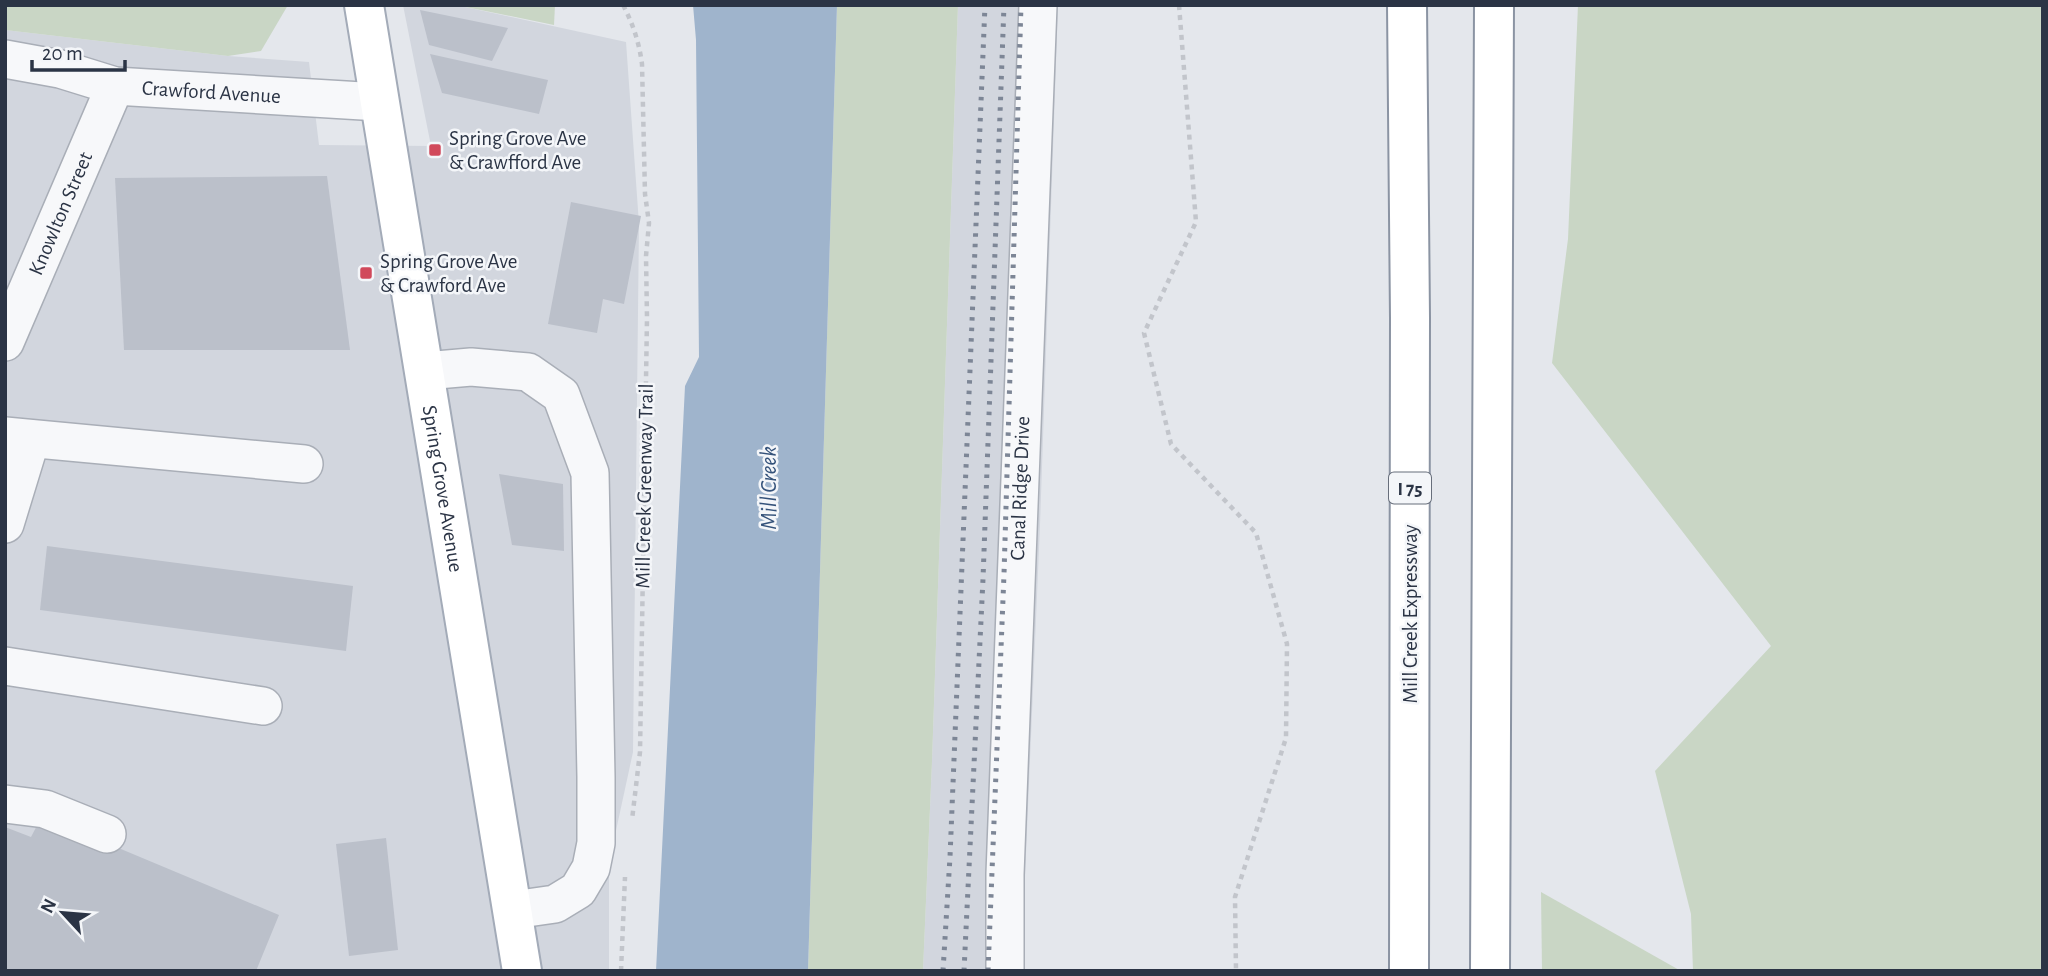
<svg xmlns="http://www.w3.org/2000/svg" width="2048" height="976" font-family="'Alegreya Sans',sans-serif">
	<style>
		.built { fill: #d2d6de }
		.green { fill: #c9d6c5 }
		.water { fill: #9fb4cc }
		.building { fill: #bbc0ca }
		.lines { fill: none; stroke-linecap: round; stroke-linejoin: round }
		.minor-casing { stroke: #a9aeb7; stroke-width: 40 }
		.major-casing { stroke: #a3abb8; stroke-width: 42 }
		.highway-casing { stroke: #8b94a3; stroke-width: 42 }
		.path { stroke: #c2c5cb; stroke-width: 4.5; stroke-dasharray: 5 5; stroke-linecap: butt }
		.minor { stroke: #f7f8fa; stroke-width: 37 }
		.major { stroke: #fff; stroke-width: 38 }
		.highway { stroke: #fff; stroke-width: 38 }
		.rail { stroke: #7d8696; stroke-width: 5; stroke-dasharray: 3.5 7; stroke-linecap: butt }
		.poi-dot { fill: #d1495b; stroke: #f4f6f9; stroke-width: 2.5 }
		.labels { text-anchor: middle; stroke-width: 5; stroke-linejoin: round; paint-order: stroke }
		.shield { fill: #f4f6f9; stroke: #676e7b; stroke-width: 2 }
		.shield-label { font-size: 19px; font-weight: bold; fill: #2b3445 }
		.street-label { font-size: 21px; fill: #2b3445; stroke: #f4f6f9 }
		.poi-label { font-size: 21px; fill: #2b3445; stroke: #f4f6f9; text-anchor: start }
		.water-label { font-size: 23px; font-style: italic; fill: #34527a; stroke: #f4f6f9 }
	</style>
	<rect width="100%" height="100%" fill="#e4e7ec"/>
	<g class="built">
		<path d="M403 5H456L626 42 639 224 633 752 609 863V971H5V30L228 56 309 62 319 145 431 146Z"/>
		<path d="M958 5H1058L1040 525 1021 971H923L932 762Z"/>
	</g>
	<g class="green">
		<path d="M5 5H288L261 51 228 56 5 30Z"/>
		<path d="M456 5H555L554 25Z"/>
		<path d="M837 5H958L932 762 923 971H808Z"/>
		<path d="M1578 5H2043V971H1693L1691 914 1655 771 1771 646 1552 363 1568 239Z"/>
		<path d="M1541 892 1681 971H1542Z"/>
	</g>
	<path class="water" d="M693 5H837L808 971H656L685 386 699 357 696 40Z"/>
	<g class="building">
		<path d="M420 10 508 28 492 61 429 45Z"/>
		<path d="M430 54 548 80 539 114 442 93Z"/>
		<path d="M327 176 350 350H124L115 178Z"/>
		<path d="M571 202 641 216 624 304 603 299 597 333 548 324Z"/>
		<path d="M499 474 563 484 564 551 512 545Z"/>
		<path d="M47 546 353 586 346 651 40 610Z"/>
		<path d="M42 816 279 915 256 971H5V827L31 837Z"/>
		<path d="M386 838 398 950 349 956 336 844Z"/>
	</g>
	<g class="lines">
		<g class="minor-casing">
			<g id="minor">
				<path id="s1" d="M5 59 60 69 115 86 379 102"/>
				<path id="s2" d="M5 342 115 86"/>
				<path d="M425 371 471 367 528 372 561 395 590 473 596 777V843L591 868 578 890 555 904 513 910"/>
				<path d="M5 436 304 464"/>
				<path d="M5 524 31 439"/>
				<path d="M5 666 263 706"/>
				<path d="M5 804 45 809 107 834"/>
				<path id="s3" d="M1005 971V874L1038 5"/>
			</g>
		</g>
		<g class="major-casing">
			<g id="major">
				<path id="s4" d="M364 5 522 971"/>
			</g>
		</g>
		<g class="highway-casing">
			<g id="highway">
				<path d="M1407 5 1410 318 1409 971"/>
				<path d="M1490 971 1494 5"/>
			</g>
		</g>
		<g class="path">
			<path d="M623 5C633 24 639 42 642 64L645 194 649 223 646 256 647 318 640 752 632 820"/>
			<path d="M1179 5 1196 222 1144 333 1171 444 1256 533 1287 644 1286 738 1235 897 1236 971"/>
			<path d="M621 971 625 877"/>
		</g>
		<use href="#minor" class="minor"/>
		<use href="#major" class="major"/>
		<use href="#highway" class="highway"/>
		<g class="rail">
			<path d="M943 971 950 857 985 5"/>
			<path d="M964 971 983 579 1004 5"/>
			<path d="M988 971 1004 574 1021 5"/>
		</g>
	</g>
	<g class="poi-dot">
		<rect x="428" y="143" width="14" height="14" rx="3.5"/>
		<rect x="359" y="266" width="14" height="14" rx="3.5"/>
	</g>
	<g class="labels">
		<rect class="shield" x="1389" y="472.5" width="42" height="31" rx="5"/>
		<g class="shield-label">
			<text x="1410" y="495">I 75</text>
		</g>
		<g class="street-label">
			<text dy="7" stroke="none"><textPath href="#s1" startOffset="210">Crawford Avenue</textPath></text>
			<text dy="7" stroke="none"><textPath href="#s2" startOffset="140">Knowlton Street</textPath></text>
			<text transform="translate(644 486) rotate(-89)" y="7">Mill Creek Greenway Trail</text>
			<text dy="7" stroke="none"><textPath href="#s4" startOffset="490">Spring Grove Avenue</textPath></text>
			<text dy="7" stroke="none"><textPath href="#s3" startOffset="483">Canal Ridge Drive</textPath></text>
			<text transform="translate(1410 614) rotate(-90)" y="7">Mill Creek Expressway</text>
		</g>
		<g class="poi-label">
			<text x="449" y="145">Spring Grove Ave<tspan x="449" dy="24">&amp; Crawfford Ave</tspan></text>
			<text x="380" y="268">Spring Grove Ave<tspan x="380" dy="24">&amp; Crawford Ave</tspan></text>
		</g>
		<g class="water-label">
			<text transform="translate(768 488) rotate(-90)" y="8">Mill Creek</text>
		</g>
	</g>
	<rect width="2048" height="976" fill="none" stroke="#2b3445" stroke-width="14"/>
	<g transform="translate(63 913) rotate(296)" stroke="#f4f6f9" stroke-width="5" paint-order="stroke">
	<path d="M0-5L12 26L0 18L-12 26Z" fill="#2b3445"/>
	<text y="-10" font-size="19" font-weight="bold" text-anchor="middle" fill="#2b3445">N</text>
	</g>
	<path d="M32 60v10h93v-10" fill="none" stroke="#2b3445" stroke-width="3.5"/>
	<text x="42" y="60" font-size="21" fill="#2b3445" stroke="#f4f6f9" stroke-width="5" paint-order="stroke">20 m</text>
</svg>
